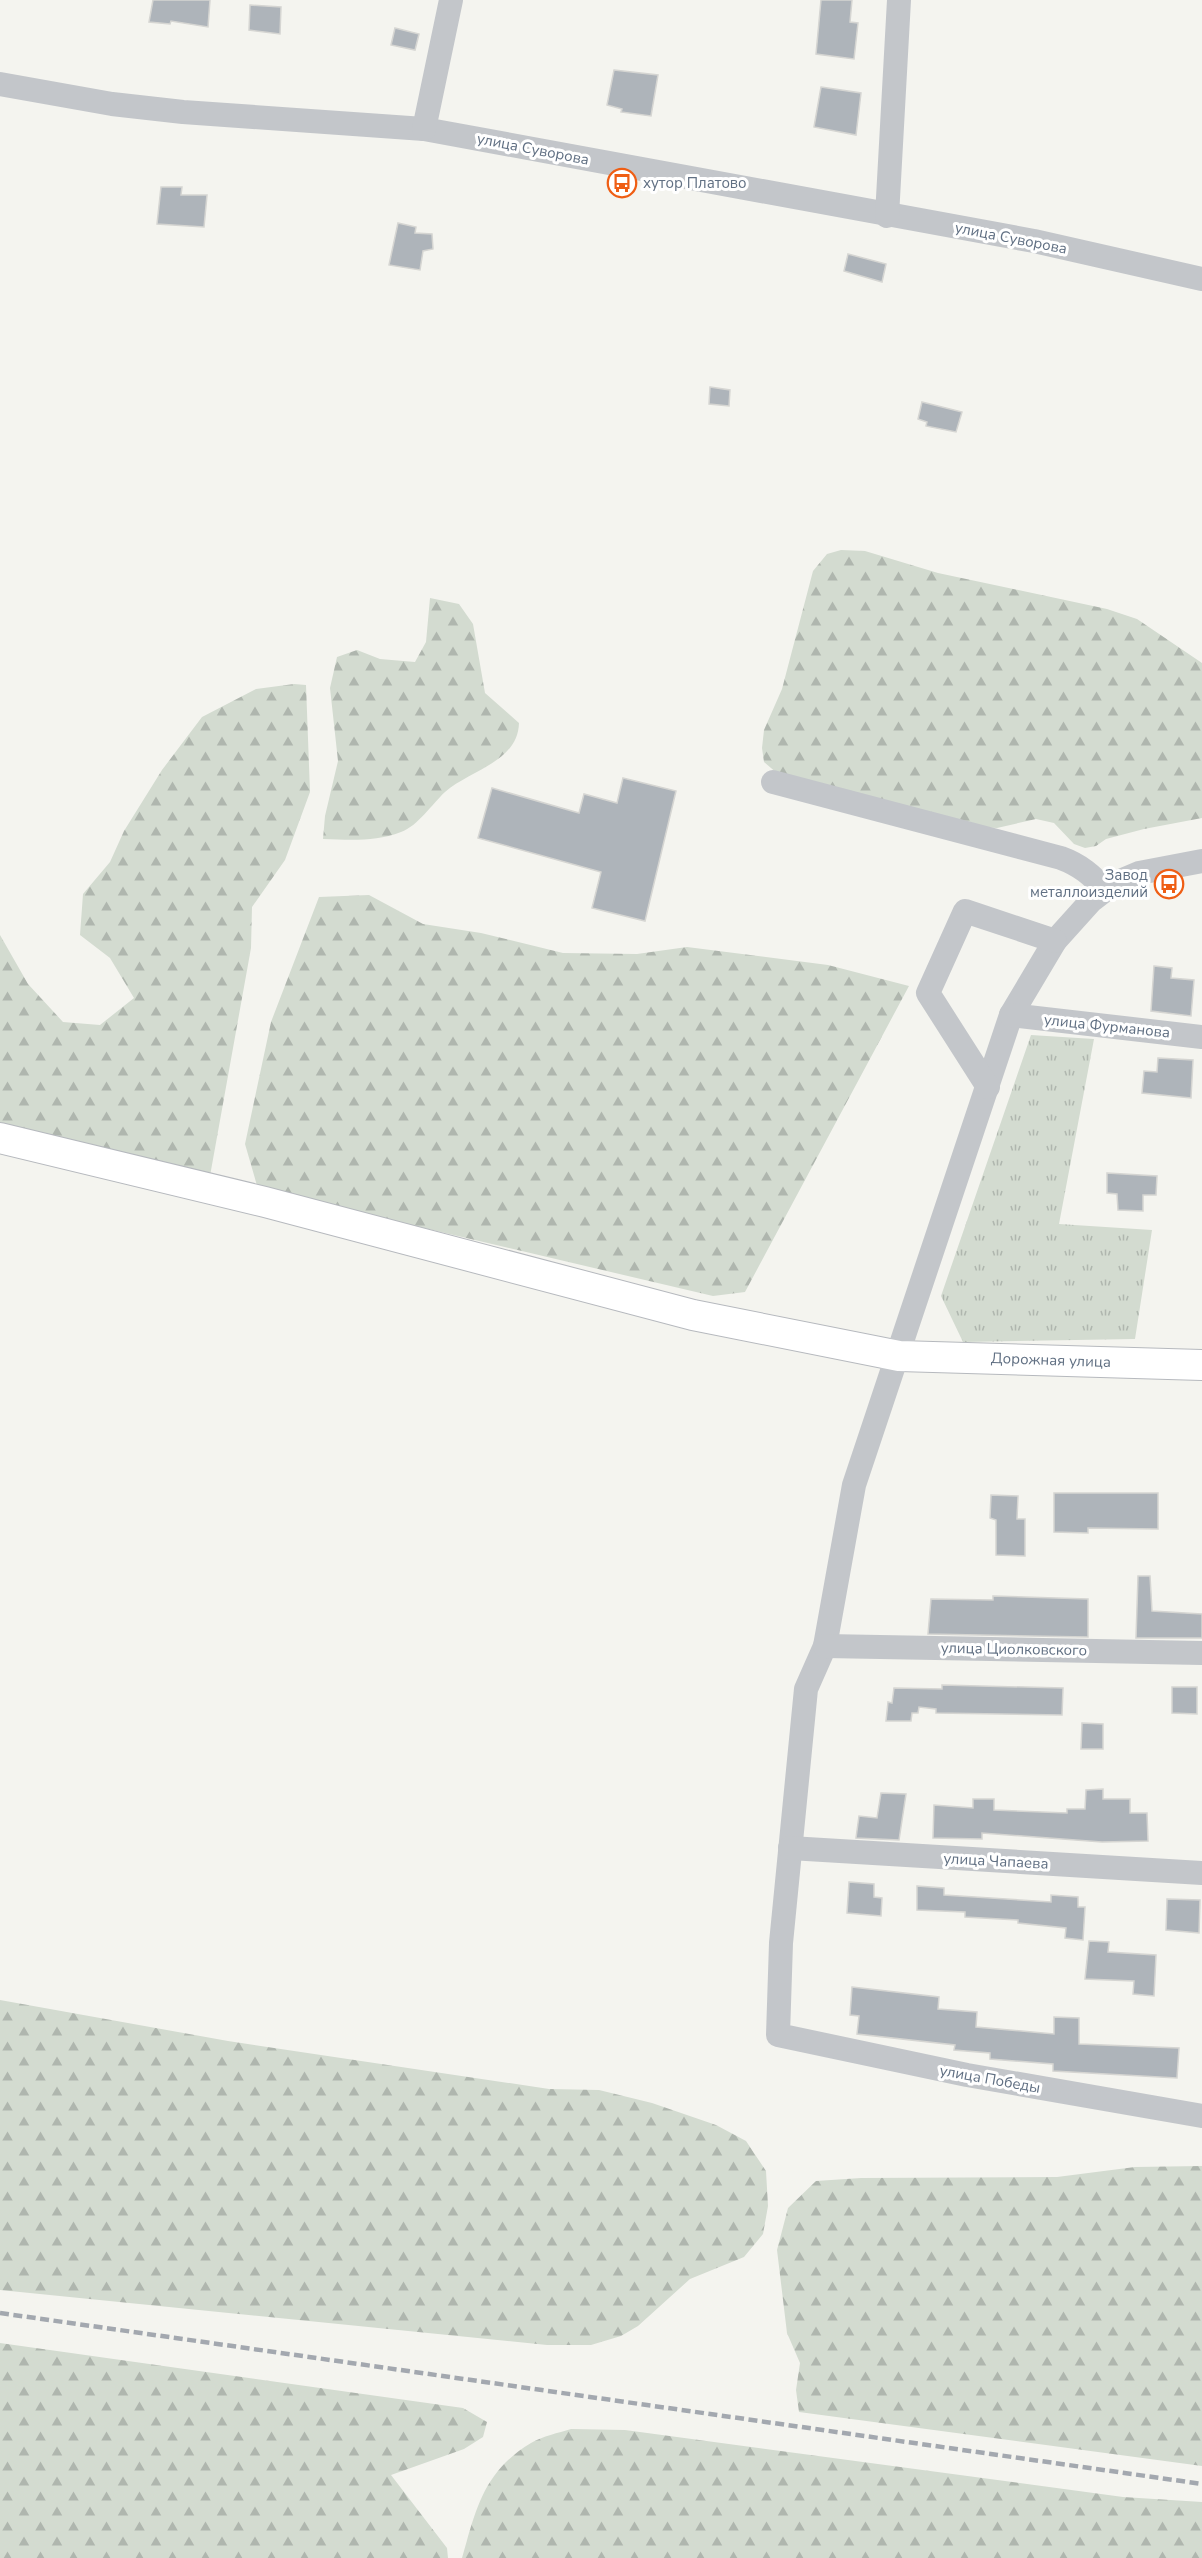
<svg xmlns="http://www.w3.org/2000/svg" width="1202" height="2558" font-family="'Nunito Sans',sans-serif">
	<style>
		.grass { fill: url(#grass-tufts) }
		.forest { fill: url(#forest-firs) }
		.building { fill: #aeb4ba; stroke: #d5d5d2; stroke-width: 1.5 }
		.lines { fill: none; stroke-linecap: round; stroke-linejoin: round }
		.major-casing { stroke: #b6b9be; stroke-width: 32 }
		.minor { stroke: #c3c6ca; stroke-width: 24 }
		.major { stroke: #fff; stroke-width: 30 }
		.rail { stroke: #a3a8af; stroke-width: 4.5; stroke-dasharray: 9 4.5; stroke-linecap: butt }
		.labels { text-anchor: middle; stroke-width: 6; stroke-linejoin: round; paint-order: stroke }
		.street-label { font-size: 15px; fill: #617083; stroke: #fff }
		.poi-label { font-size: 15px; fill: #617083; stroke: #fff; text-anchor: start }
	</style>
	<defs>
		<pattern id="grass-tufts" width="24" height="20" patternUnits="userSpaceOnUse" patternTransform="scale(1.5)"><rect width="24" height="20" fill="#d3dbd0"/><path d="M3 7l-1-3M5 7V3M7 7l1-3M15 17l-1-3M17 17v-4M19 17l1-3" fill="none" stroke="#afb6ae"/></pattern>
		<pattern id="forest-firs" width="22" height="20" patternUnits="userSpaceOnUse" patternTransform="scale(1.5)"><rect width="22" height="20" fill="#d3dbd0"/><path d="M5 1l3.5 6h-7zM16 11l3.5 6h-7z" fill="#afb6ae"/></pattern>
	</defs>
	<rect width="100%" height="100%" fill="#f4f4ef"/>
	<path class="grass" d="M1031 1035 1094 1039 1059 1224 1152 1230 1135 1339 963 1342 941 1296Z"/>
	<g class="forest">
		<path d="M841 550 865 551 938 573 1107 609 1137 619 1202 663V818L1144 829 1106 839 1096 846 1085 848 1074 844 1054 823 1036 819 997 828 978 827 778 774 764 762 762 748 764 730 782 689 813 571 827 554Z"/>
		<path d="M430 598 459 604 473 624 485 693 519 723C518 762 470 770 445 792 432 804 418 826 401 832 375 842 350 840 323 839L325 816 338 761 330 688 337 657 357 650 380 659 415 662 426 642Z"/>
		<path d="M294 684 306 685 310 792 285 860 252 907 251 948 210 1176 0 1126V935L28 984 63 1022 100 1025 134 998 110 958 80 935 83 894 110 862 124 831 162 770 202 717 256 689Z"/>
		<path d="M369 895 423 924 481 933 563 953 637 954 687 947 828 965 909 986 745 1292 713 1296 258 1189 245 1144 271 1022 319 897Z"/>
		<path d="M0 2000 228 2041 549 2089 599 2090 652 2103 716 2125 746 2141 766 2171 768 2206 763 2234 744 2257 690 2279 638 2326 621 2336 591 2345H547L0 2290Z"/>
		<path d="M1202 2166V2466L799 2412 796 2390 800 2363 787 2333 777 2250 788 2208 816 2181 861 2178 1057 2177 1135 2167Z"/>
		<path d="M0 2343 463 2408 487 2422 483 2437 464 2449 391 2475 447 2548 448 2558H0Z"/>
		<path d="M571 2429 625 2430 1123 2497 1202 2502V2558H462C476 2509 484 2471 531 2443 543 2436 558 2433 571 2429Z"/>
	</g>
	<g class="building">
		<path d="M153 0H210L208 27 171 21 170 24 149 22Z"/>
		<path d="M821 0H852L850 22 858 23 854 59 816 54Z"/>
		<path d="M250 5 281 7 280 34 249 30Z"/>
		<path d="M395 28 419 34 415 50 391 45Z"/>
		<path d="M614 70 658 75 651 116 621 112 622 109 607 105Z"/>
		<path d="M821 87 861 93 856 135 814 127Z"/>
		<path d="M161 187H182L181 195H207L204 227 157 224Z"/>
		<path d="M398 223 416 227 415 233 432 234 433 249 423 251 420 270 389 265Z"/>
		<path d="M848 254 886 264 882 282 844 271Z"/>
		<path d="M710 387 730 390 729 406 709 404Z"/>
		<path d="M922 402 962 412 956 432 926 426 927 422 918 419Z"/>
		<path d="M623 778 676 791 645 921 592 908 601 872 478 838 492 788 579 813 584 794 617 803Z"/>
		<path d="M1154 966 1172 968 1171 978 1194 980 1191 1016 1151 1011Z"/>
		<path d="M1158 1058 1193 1060 1191 1098 1142 1093 1144 1071 1157 1072Z"/>
		<path d="M1107 1173 1157 1176 1156 1195H1143V1211L1118 1210 1117 1194 1107 1193Z"/>
		<path d="M1054 1493H1158V1529L1088 1528V1533L1054 1532Z"/>
		<path d="M991 1495 1018 1496 1017 1519H1025V1556L996 1555V1520L990 1518Z"/>
		<path d="M1138 1576H1150L1152 1611 1202 1614V1638H1136Z"/>
		<path d="M993 1596 1088 1599V1637L928 1634 931 1599 993 1600Z"/>
		<path d="M942 1685 1063 1688 1062 1715 936 1713V1709L919 1707 918 1713H912L911 1721H886L888 1702 892 1703 894 1688 942 1689Z"/>
		<path d="M1172 1687H1197V1714L1172 1713Z"/>
		<path d="M1082 1723 1103 1724V1749H1081Z"/>
		<path d="M1103 1789V1799H1130V1813H1147L1148 1841 1102 1842 982 1833V1839L933 1838 934 1805 973 1808V1799H994V1810L1067 1813V1809H1085L1086 1790Z"/>
		<path d="M881 1793 906 1794 899 1840 856 1838 859 1816 877 1818Z"/>
		<path d="M849 1882 874 1884V1897L882 1898 881 1916 847 1913Z"/>
		<path d="M917 1886 944 1888V1895L1051 1902V1895L1078 1897V1907H1085L1083 1940 1065 1938 1066 1928 1018 1923V1920L965 1917V1912L917 1910Z"/>
		<path d="M1167 1899 1200 1900 1199 1933 1166 1930Z"/>
		<path d="M1089 1941 1109 1942 1108 1952 1156 1955 1154 1996 1133 1994 1134 1981 1085 1979Z"/>
		<path d="M852 1987 939 1997 938 2009 977 2012 976 2027 1054 2034V2017L1079 2018V2044L1179 2048 1177 2078 1053 2071V2064L990 2059V2053L954 2050 955 2045 857 2034 859 2016 850 2015Z"/>
	</g>
	<g class="lines">
		<g class="major-casing">
			<path id="major" d="M0 1138 265 1202 693 1315 899 1356 1202 1365"/>
		</g>
		<g class="minor">
			<path d="M0 84 112 104 183 112 424 129 1034 241 1202 279"/>
			<path d="M424 129 451 0"/>
			<path d="M887 216 899 0"/>
			<path d="M773 782 1061 858C1080 865 1092 875 1105 890"/>
			<path d="M1202 861 1139 873 1113 884 1091 901 1055 941 1011 1015 854 1485 825 1646 806 1689 781 1943 778 2035 967 2075 1202 2116"/>
			<path d="M1011 1015 1202 1037"/>
			<path d="M988 1087 928 993 965 911 1055 941"/>
			<path d="M825 1646 1202 1653"/>
			<path d="M790 1848 1202 1873"/>
		</g>
		<use href="#major" class="major"/>
		<path class="rail" d="M0 2313 1202 2484"/>
	</g>
	<defs>
		<g id="bus-ring" transform="scale(1.5)"><circle r="9.5" fill="#fff" stroke="#ef5e14" stroke-width="1.5"/><path d="M-5-6H5V4H4V6H2V4H-2V6H-4V4H-5ZM-3.5-4V0h7V-4ZM-3.5 1.2v1.5H-2V1.2ZM2 1.2v1.5H3.5V1.2Z" fill="#ef5e14"/></g>
	</defs>
	<g fill-rule="evenodd">
		<use href="#bus-ring" x="622" y="183"/>
		<use href="#bus-ring" x="1169" y="884"/>
	</g>
	<g class="labels">
		<g class="street-label">
			<text transform="translate(533 149) rotate(11)" y="5">улица Суворова</text>
			<text transform="translate(1011 238) rotate(11)" y="5">улица Суворова</text>
			<text transform="translate(1107 1026) rotate(6)" y="5">улица Фурманова</text>
			<text transform="translate(1051 1360) rotate(2)" y="5">Дорожная улица</text>
			<text transform="translate(1014 1649) rotate(1)" y="5">улица Циолковского</text>
			<text transform="translate(996 1861) rotate(3)" y="5">улица Чапаева</text>
			<text transform="translate(990 2079) rotate(10)" y="5">улица Победы</text>
		</g>
		<g class="poi-label">
			<text x="643" y="188">хутор Платово</text>
			<text x="1148" y="880" text-anchor="end">Завод<tspan x="1148" dy="17">металлоизделий</tspan></text>
		</g>
	</g>
</svg>
